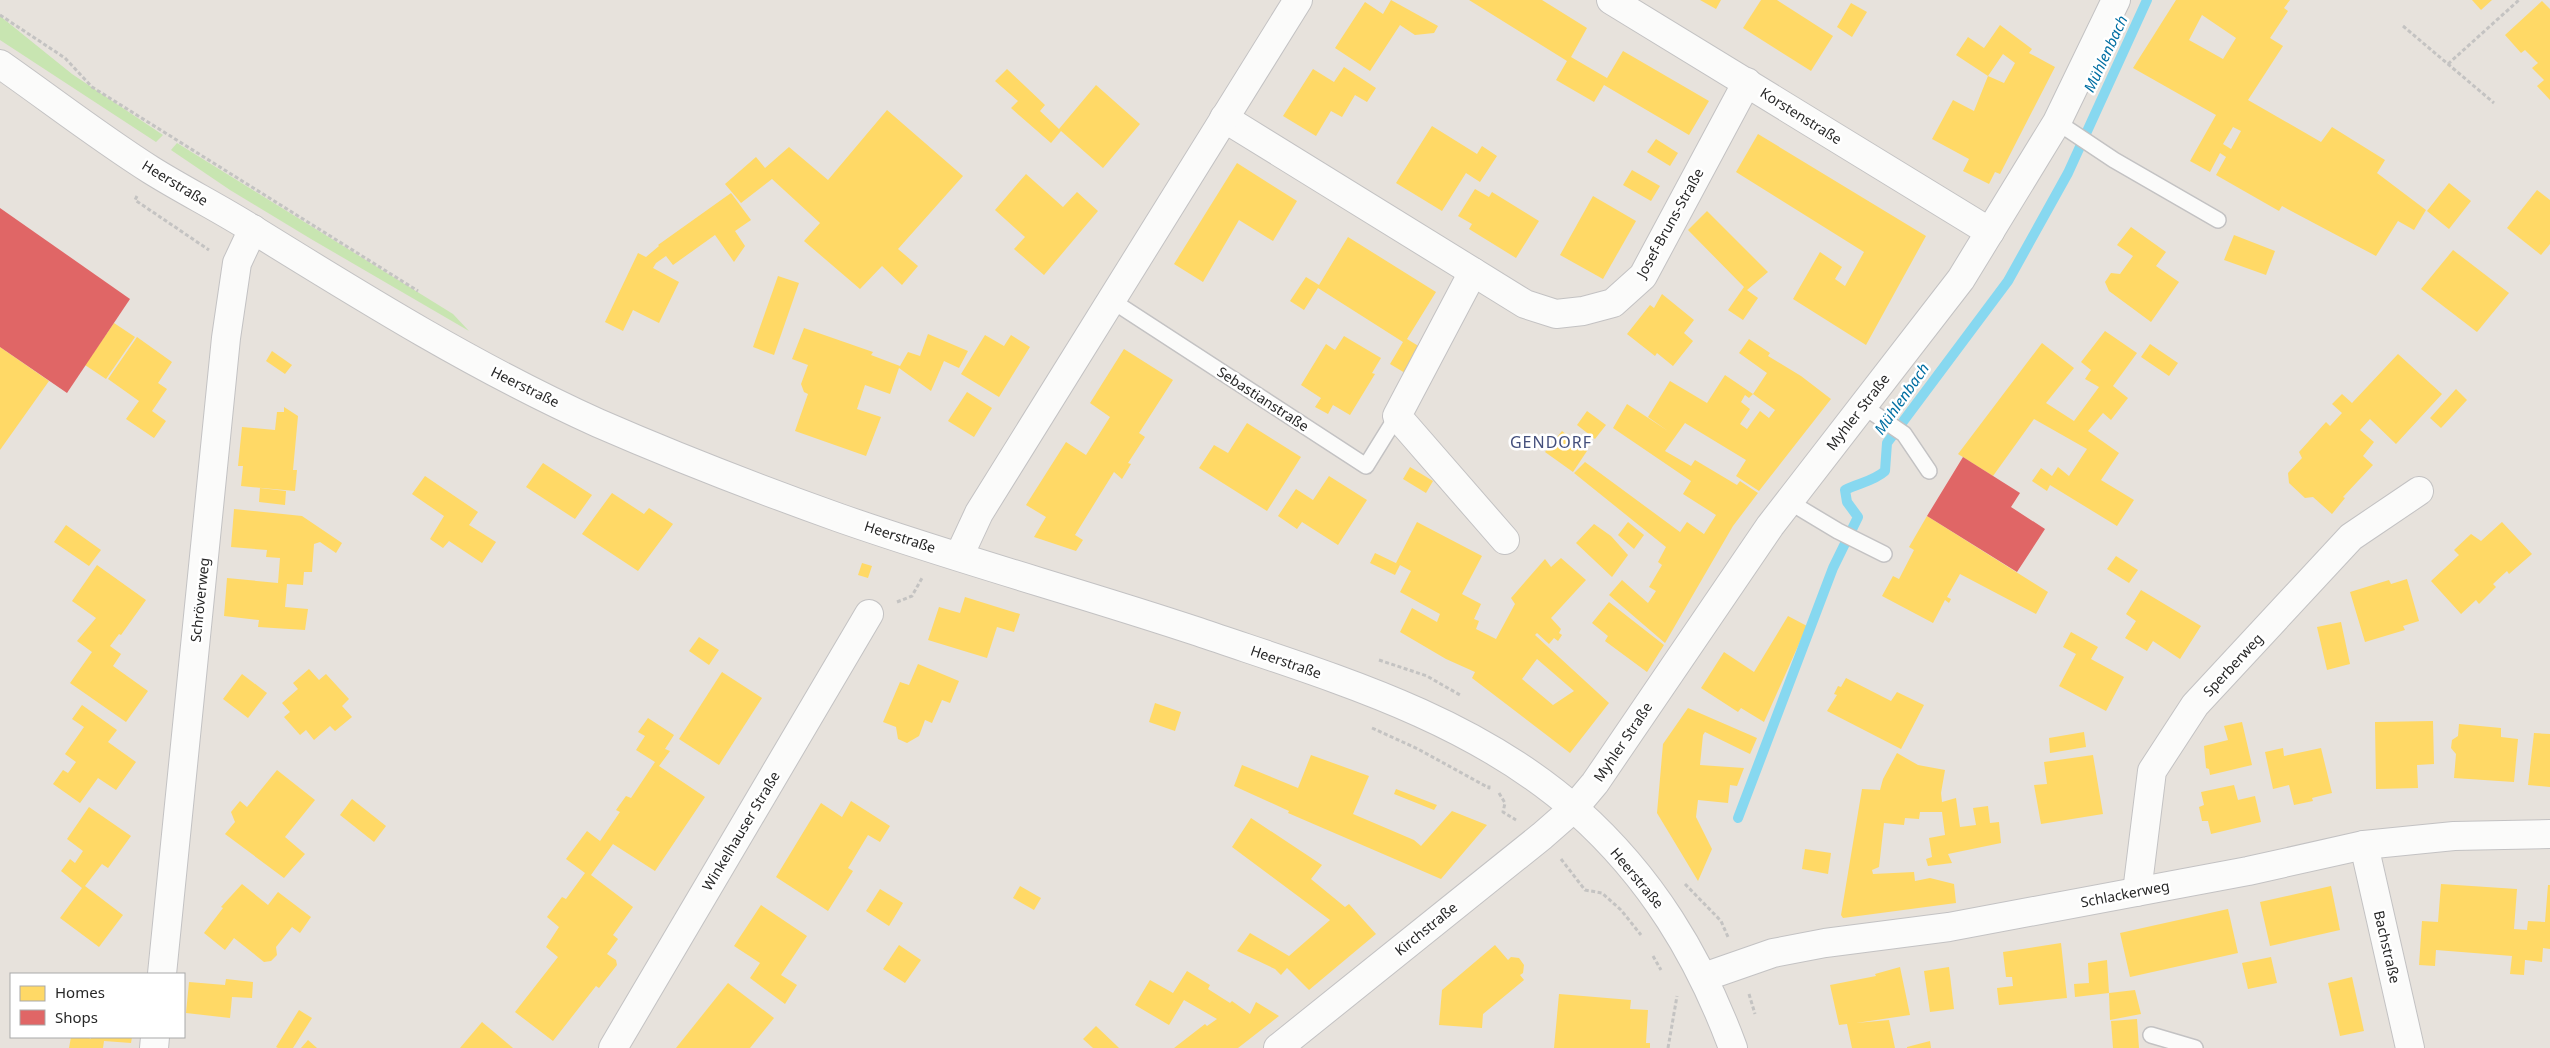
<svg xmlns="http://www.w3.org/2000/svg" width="2550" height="1048" font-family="'Noto Sans',sans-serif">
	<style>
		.green { fill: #c8e5b1 }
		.homes { fill: #ffd966; fill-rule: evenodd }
		.shops { fill: #e06666 }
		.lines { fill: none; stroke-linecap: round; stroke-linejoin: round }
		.stream { stroke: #87d8f0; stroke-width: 10 }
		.lane-casing { stroke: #c3c2c3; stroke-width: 18 }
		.street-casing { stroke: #c3c2c3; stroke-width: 30 }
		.secondary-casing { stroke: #c3c2c3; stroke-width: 30 }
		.path { stroke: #c4c3c2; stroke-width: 3; stroke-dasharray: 4 2.5; stroke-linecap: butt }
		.lane { stroke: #fbfbfa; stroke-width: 15 }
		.street { stroke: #fbfbfa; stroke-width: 28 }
		.secondary { stroke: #fbfbfa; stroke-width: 28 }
		.labels { text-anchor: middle; stroke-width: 5; stroke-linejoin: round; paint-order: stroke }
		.street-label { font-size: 14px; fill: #272727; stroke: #fff }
		.water-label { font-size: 15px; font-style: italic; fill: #016ea2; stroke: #fff }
		.quarter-label { font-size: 16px; letter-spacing: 1px; fill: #444f7c; stroke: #fff }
	</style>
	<rect width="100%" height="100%" fill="#e7e2dc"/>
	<g class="green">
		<path d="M0 16 72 74 163 135 156 142 0 40Z"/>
		<path d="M177 143 453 314 469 331 311 239 230 190 171 150Z"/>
	</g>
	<g class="homes">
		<path d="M1391 0 1438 26 1434 33 1415 35 1400 25 1370 71 1335 48 1365 2 1383 14Z"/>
		<path d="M1469 0H1542L1587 28 1571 57 1607 78 1623 51 1709 101 1689 135 1604 85 1594 102 1556 80 1567 61Z"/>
		<path d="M1700 0H1721L1716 9Z"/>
		<path d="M1761 0H1777L1833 36 1811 71 1743 28Z"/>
		<path d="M2176 0H2290L2284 8 2288 11 2270 38 2283 46 2248 100 2321 142 2332 127 2385 160 2377 173 2426 210 2414 230 2398 221 2376 256 2282 206 2279 211 2216 175 2226 157 2220 153 2210 172 2190 161 2216 115 2133 68ZM2202 15 2236 38 2223 59 2189 40ZM2233 127 2241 131 2231 149 2223 144Z"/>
		<path d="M2472 0H2492L2481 10Z"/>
		<path d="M2542 1 2550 9V100L2537 86 2544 80 2532 68 2538 63 2525 50 2521 53 2505 35Z"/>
		<path d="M1851 3 1867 12 1852 37 1837 27Z"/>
		<path d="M2000 25 2032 49 2029 53 2055 67 2000 174 1995 172 1989 184 1963 171 1969 159 1932 139 1953 100 1974 111 1988 76 2004 83 2015 63 2003 54 1988 76 1956 55 1968 37 1984 48Z"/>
		<path d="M1344 67 1376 88 1367 102 1355 95 1342 117 1331 111 1316 136 1283 116 1313 69 1334 82Z"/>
		<path d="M1007 69 1045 105 1040 111 1059 129 1096 85 1140 124 1103 168 1061 131 1051 143 1011 108 1018 101 995 81Z"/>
		<path d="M887 110 963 176 898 249 918 266 902 285 882 266 860 289 804 241 820 223 772 179 741 203 725 184 756 157 765 168 789 147 828 180Z"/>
		<path d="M1432 126 1477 154 1482 146 1497 156 1480 182 1466 173 1442 211 1396 183Z"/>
		<path d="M1758 134 1926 236 1866 345 1793 299 1820 252 1842 267 1835 279 1845 286 1864 252 1736 172Z"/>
		<path d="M1656 139 1678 153 1670 166 1647 152Z"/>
		<path d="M1237 163 1297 201 1273 241 1239 220 1203 282 1174 264Z"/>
		<path d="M1632 170 1660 186 1651 201 1623 185Z"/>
		<path d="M1026 174 1063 207 1077 192 1098 211 1044 275 1014 249 1025 237 995 210Z"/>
		<path d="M2449 183 2471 201 2449 229 2427 211Z"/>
		<path d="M1475 189 1489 197 1492 192 1539 221 1516 258 1469 229 1472 224 1458 216Z"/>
		<path d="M2537 190 2550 200V244L2541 255 2507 228Z"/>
		<path d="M731 193 751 220 735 231 745 246 734 262 715 235 673 265 666 256 656 263 653 268 679 282 659 323 633 310 623 331 605 322 638 253 646 257 659 246 658 245Z"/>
		<path d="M1593 196 1636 221 1603 279 1560 255Z"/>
		<path d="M1707 211 1768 272 1747 290 1758 298 1743 320 1728 310 1744 287 1688 230Z"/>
		<path d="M2131 227 2166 252 2156 266 2179 282 2151 322 2109 291 2105 282 2111 273 2120 274 2133 256 2117 245Z"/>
		<path d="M2234 235 2275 251 2266 275 2224 260Z"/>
		<path d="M1348 237 1436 292 1407 339 1420 347 1405 373 1390 364 1403 342 1318 288 1304 310 1290 301 1306 277 1319 285Z"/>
		<path d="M2453 250 2509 293 2477 332 2421 289Z"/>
		<path d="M778 276 799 283 774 355 753 347Z"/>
		<path d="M1662 294 1694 320 1684 333 1693 341 1673 366 1657 353 1655 356 1627 334 1650 305 1654 308Z"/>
		<path d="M114 323 135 337 106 379 85 365Z"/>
		<path d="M804 328 873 352 871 355 900 366 908 352 920 356 928 334 968 351 959 368 944 361 931 391 899 368 890 394 865 385 857 409 881 417 866 456 795 431 808 394 804 392 801 384 808 365 792 359Z"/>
		<path d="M2105 331 2137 353 2113 386 2128 398 2111 420 2103 413 2088 431 2119 453 2101 480 2134 500 2117 526 2050 485 2047 491 2032 481 2041 468 2052 476 2058 467 2069 476 2087 449 2034 419 1993 476 1958 454 2042 343 2074 368 2046 403 2074 421 2099 387 2085 379 2091 370 2081 362Z"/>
		<path d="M985 335 1004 346 1011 335 1030 347 999 397 961 374Z"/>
		<path d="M1344 336 1381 358 1372 373 1375 374 1350 415 1333 405 1328 414 1315 407 1321 398 1301 385 1326 344 1335 350Z"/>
		<path d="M137 337 172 362 158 383 167 389 152 411 166 421 154 438 126 419 139 401 108 379Z"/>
		<path d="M1749 339 1770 353 1768 356 1801 376 1831 399 1759 491 1736 476 1746 460 1685 423 1665 451 1691 466 1695 460 1737 485 1740 481 1758 493 1733 526 1665 643 1609 595 1622 580 1648 603 1656 591 1649 587 1662 565 1658 562 1666 547 1574 473 1585 462 1680 532 1687 522 1704 534 1716 515 1683 494 1691 481 1613 428 1627 404 1668 431 1648 417 1670 381 1707 403 1725 375 1753 394 1767 373 1739 353ZM1753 394 1775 410 1769 418 1760 411 1747 429 1740 424 1750 409 1741 402 1745 395 1749 398Z"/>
		<path d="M2150 344 2178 363 2169 376 2141 357Z"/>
		<path d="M0 347 49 381 0 450Z"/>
		<path d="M1124 349 1173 380 1139 433 1145 437 1128 463 1131 464 1122 479 1114 472 1075 535 1083 540 1076 551 1034 537 1046 517 1026 505 1066 442 1086 455 1110 417 1090 403Z"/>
		<path d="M272 351 292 365 285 374 266 361Z"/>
		<path d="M2398 354 2442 394 2396 444 2370 419 2360 430 2374 442 2363 456 2373 465 2343 497 2345 498 2332 514 2313 497 2305 498 2289 483 2288 473 2302 458 2299 452 2326 422 2330 426 2342 413 2332 404 2342 394 2352 403Z"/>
		<path d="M2456 389 2467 400 2441 428 2430 418Z"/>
		<path d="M967 392 992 408 974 437 948 421Z"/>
		<path d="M284 407 298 416 293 470H297L295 491 241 486 243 466H238L242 427 275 430 277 412H284Z"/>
		<path d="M1587 411 1606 425 1595 439 1577 425Z"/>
		<path d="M1247 423 1301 457 1267 511 1199 468 1214 445 1228 453Z"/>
		<path d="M1562 431 1587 451 1573 472 1545 452Z"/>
		<path d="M543 463 592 495 575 519 526 487Z"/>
		<path d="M1410 467 1433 481 1426 493 1403 479Z"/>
		<path d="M425 476 478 512 469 525 496 542 482 563 449 541 443 548 430 539 444 516 412 494Z"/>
		<path d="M1329 476 1367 500 1338 545 1302 522 1297 529 1278 516 1296 489 1313 500Z"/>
		<path d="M260 488 286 491 285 505 259 502Z"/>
		<path d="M612 493 644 514 649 508 673 524 638 571 582 534Z"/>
		<path d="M234 509 302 516 342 543 336 553 320 542 314 544 312 572H304L303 585 287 584 285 607 308 609 305 630 258 627 259 620 224 616 227 578 278 583 280 558 266 557 267 550 231 547Z"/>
		<path d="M1927 516 2048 592 2036 614 1960 574 1947 597 1951 599 1949 603 1945 600 1933 623 1882 596 1893 576 1899 579 1914 550 1909 547Z"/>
		<path d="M1417 522 1482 556 1462 594 1481 604 1474 619 1479 621 1476 629 1496 639 1515 604 1511 598 1545 559 1551 567 1561 558 1586 580 1551 618 1561 629 1559 633 1562 635 1558 641 1554 638 1549 644 1537 633 1535 635 1609 703 1570 753 1472 678 1475 672 1446 659 1400 632 1412 608 1437 622 1440 614 1400 592 1411 571 1400 565 1395 575 1370 563 1375 553 1400 565 1396 563ZM1537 659 1574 691 1553 705 1522 679Z"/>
		<path d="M1628 522 1644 535 1634 549 1618 535Z"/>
		<path d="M2502 522 2532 554 2509 574 2507 571 2493 584 2496 587 2479 604 2476 600 2461 614 2431 581 2459 555 2454 550 2471 534 2481 541Z"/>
		<path d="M1594 524 1611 536 1628 555 1612 577 1576 543Z"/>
		<path d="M66 525 101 550 89 566 54 542Z"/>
		<path d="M2116 556 2138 570 2129 583 2107 569Z"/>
		<path d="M862 563 872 566 868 578 858 575Z"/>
		<path d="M97 565 146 600 121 635 119 634 110 646 121 654 113 666 148 691 126 722 70 683 92 652 77 641 96 618 72 601Z"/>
		<path d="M2407 579 2419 621 2403 626 2405 630 2365 642 2350 592 2389 580 2391 584Z"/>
		<path d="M2141 590 2201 626 2180 659 2153 641 2147 651 2125 638 2136 621 2126 614Z"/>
		<path d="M965 597 1020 614 1014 632 997 627 987 658 928 640 939 607 960 613Z"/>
		<path d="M1609 602 1664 645 1647 672 1605 641 1608 636 1592 623Z"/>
		<path d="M1788 616 1807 626 1764 722 1741 708 1738 712 1701 688 1724 652 1754 672Z"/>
		<path d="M2341 622 2350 664 2327 670 2317 627Z"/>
		<path d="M2071 632 2098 647 2091 659 2124 677 2106 711 2059 686 2076 654 2063 647Z"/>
		<path d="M699 637 719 650 709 665 689 651Z"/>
		<path d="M918 664 959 681 950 703 942 700 932 723 925 720 919 736 907 743 898 739 896 727 883 722 900 682 909 685Z"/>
		<path d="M309 669 319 680 326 674 349 699 342 706 352 717 335 731 330 726 314 740 306 730 300 735 284 717 290 712 282 703 298 689 293 683Z"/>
		<path d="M722 672 762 698 719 765 679 739Z"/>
		<path d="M242 674 267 693 248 718 223 699Z"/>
		<path d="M1846 678 1891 701 1897 692 1924 705 1901 749 1827 711 1837 695 1834 694 1838 686 1841 687Z"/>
		<path d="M1155 703 1181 712 1175 731 1149 722Z"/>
		<path d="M82 705 117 730 108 742 136 762 116 790 98 778 80 803 53 784 63 770 68 773 76 762 65 754 84 727 72 719Z"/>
		<path d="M1688 708 1757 738 1750 754 1705 732 1703 735 1700 765 1744 768 1737 786 1730 785 1728 803 1698 800 1696 817 1712 849 1698 881 1657 813 1663 744Z"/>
		<path d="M648 718 674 735 665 749 670 751 659 766 705 797 655 871 613 844 591 875 633 907 613 935 618 939 607 954 616 960 617 965 599 988 596 986 553 1041 515 1012 558 957 546 947 559 927 547 917 562 897 566 899 585 873 566 859 587 831 600 841 620 812 616 810 626 796 631 798 655 762 636 750 645 736 638 732Z"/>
		<path d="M2433 721 2434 764 2417 765 2418 788 2376 789 2375 722Z"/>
		<path d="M2242 722 2252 765 2210 775 2209 769 2206 768 2204 746 2228 740 2224 726Z"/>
		<path d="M2459 724 2501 728V737L2518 739 2514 782 2454 778 2456 754 2451 748 2452 740 2458 736Z"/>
		<path d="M2084 732 2086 747 2050 753 2049 738Z"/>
		<path d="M2534 733 2550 734V787L2528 785Z"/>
		<path d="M2283 748 2284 756 2321 748 2332 793 2312 798 2313 801 2294 805 2289 785 2273 789 2265 752Z"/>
		<path d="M1897 753 1918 765 1945 770 1941 793 1942 802 1956 798 1960 827 1976 825 1973 808 1988 806 1990 823 1999 822 2001 843 1948 854 1952 863 1928 866 1926 859 1932 857 1929 838 1945 835 1942 812H1920L1919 819 1905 818 1904 825 1884 823 1879 867 1872 870 1873 874 1914 872 1915 881 1930 878 1954 884 1956 903 1843 918 1841 915 1862 789 1880 790 1883 779Z"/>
		<path d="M1311 755 1369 776 1353 814 1414 840 1421 846 1452 811 1487 825 1441 879 1288 813 1289 811 1234 786 1242 765 1298 788Z"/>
		<path d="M2093 755 2103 814 2041 824 2034 785 2047 784 2044 762Z"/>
		<path d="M277 770 315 800 285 837 305 854 284 878 225 834 235 822 231 812 240 801 247 807Z"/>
		<path d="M2234 785 2238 800 2255 796 2261 822 2211 834 2208 821H2202L2199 807 2204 805 2201 792Z"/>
		<path d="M1396 789 1437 805 1434 810 1394 794Z"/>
		<path d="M352 799 386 826 374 842 340 815Z"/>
		<path d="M851 801 890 826 880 842 868 835 848 868 853 871 828 911 776 877 821 803 842 817Z"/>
		<path d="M89 807 131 836 108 868 102 864 85 886 123 915 99 947 60 918 82 888 61 871 70 859 75 863 83 851 67 839Z"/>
		<path d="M1251 818 1322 865 1311 879 1345 907 1349 904 1376 934 1309 990 1287 968 1281 975 1275 969 1237 951 1250 933 1289 956 1330 920 1232 847Z"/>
		<path d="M1805 849 1831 853 1828 874 1802 869Z"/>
		<path d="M242 884 268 905 278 892 311 917 300 933 292 927 276 947 277 955 271 961 264 962 234 938 225 950 204 933 223 908 221 907Z"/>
		<path d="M2441 884 2517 889 2514 929 2527 930 2528 921 2545 922 2548 885H2550V949L2543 948 2542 962 2525 960 2524 975 2510 974 2512 956 2436 950 2435 966 2419 965 2422 921 2438 922Z"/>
		<path d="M1020 886 1041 898 1034 910 1013 898Z"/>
		<path d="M2331 886 2340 930 2270 946 2260 902Z"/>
		<path d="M880 889 903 903 889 926 866 911Z"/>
		<path d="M761 905 807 936 781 975 797 985 785 1004 750 978 760 963 734 946Z"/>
		<path d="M2228 909 2238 953 2130 977 2120 933Z"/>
		<path d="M2061 943 2067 998 1999 1005 1997 988 2013 986 2012 977H2006L2003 952Z"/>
		<path d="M899 945 921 960 905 983 883 969Z"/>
		<path d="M1495 945 1508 960 1511 957 1519 958 1524 965 1523 973 1520 975 1524 980 1483 1014 1482 1028 1439 1025 1442 990Z"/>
		<path d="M2271 957 2277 983 2248 989 2242 963Z"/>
		<path d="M2107 960 2109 993 2075 997 2074 984 2089 983 2088 963Z"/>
		<path d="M1900 967 1910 1015 1856 1023 1889 1020 1895 1048H1852L1847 1024 1839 1025 1830 985 1876 976 1875 974Z"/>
		<path d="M1949 967 1954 1009 1930 1012 1924 971Z"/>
		<path d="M1187 971 1210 985 1208 989 1230 1003 1232 1001 1250 1014 1256 1002 1279 1016 1238 1048H1174L1205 1024 1207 1026 1217 1019 1184 1000 1169 1025 1135 1005 1150 980 1173 993Z"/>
		<path d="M2352 977 2364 1031 2340 1036 2328 983Z"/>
		<path d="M226 979 253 982 252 998 232 997 230 1018 186 1013 189 982 225 985Z"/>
		<path d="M728 983 774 1018 750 1048H676Z"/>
		<path d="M2135 990 2141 1014 2110 1020 2109 993Z"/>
		<path d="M1559 994 1631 1000 1630 1009 1648 1010 1646 1043H1650V1048H1554Z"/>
		<path d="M299 1010 312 1018 293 1048H278L276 1047Z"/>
		<path d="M2137 1019 2139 1048H2113L2111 1021Z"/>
		<path d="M482 1022 513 1048H460Z"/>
		<path d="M1096 1026 1116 1045 1119 1048H1093L1083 1039Z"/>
		<path d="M71 1037H87L91 1039V1037H132L131 1043 104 1041 103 1048H69Z"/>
		<path d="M308 1040 317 1048H301Z"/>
		<path d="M1930 1041 1931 1048H1907V1047Z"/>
	</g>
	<g class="shops">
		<path d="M0 208 130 299 67 393 0 347Z"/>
		<path d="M1963 457 2020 493 2011 507 2045 529 2017 572 1927 516Z"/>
	</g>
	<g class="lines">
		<path class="stream" d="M1738 818 1833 568 1858 517 1847 502 1845 490C1859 483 1874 481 1885 471L1887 443 2008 281 2068 173 2147 0"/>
		<g class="lane-casing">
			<g id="lane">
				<path d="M2057 122 2114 160 2218 220"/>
				<path d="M1111 300 1366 466 1397 416"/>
				<path d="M1863 406 1904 434 1929 471"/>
				<path d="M1788 501 1838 531 1884 554"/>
				<path d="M2151 1035 2195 1048"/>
			</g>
		</g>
		<g class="street-casing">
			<g id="street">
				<path d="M1611 0 1990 232"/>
				<path d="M1224 118 1525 304 1556 314 1583 311 1613 303 1643 276 1747 82"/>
				<path d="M1473 272 1397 416 1505 540"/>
				<path d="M959 556 979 513 1298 0"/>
				<path d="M2364 845 2410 1048"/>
				<path d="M2137 892 2152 771 2195 705 2351 537 2419 491"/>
				<path d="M162 974 226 338 237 263 253 229"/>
				<path d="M1704 977 1773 953 1825 943 1949 927 2248 871 2364 845 2454 836 2550 834"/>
				<path d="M154 1048 155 1037"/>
				<path d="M613 1048 869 614"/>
			</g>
		</g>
		<g class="secondary-casing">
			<g id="secondary">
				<path d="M0 64C50 99 99 137 151 170 183 190 217 207 249 227 362 297 476 368 598 423 676 457 756 488 837 517 956 559 1079 592 1199 632 1330 677 1470 716 1577 811 1651 877 1699 956 1733 1048"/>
				<path d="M1278 1048 1542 836 1574 808 1595 783 1770 526 1961 279 2057 122 2116 0"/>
			</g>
		</g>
		<g class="path">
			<path d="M0 15 65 58 92 87 418 291"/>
			<path d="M2403 26 2494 103"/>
			<path d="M2448 64 2519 0"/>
			<path d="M137 196 135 200 209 250"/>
			<path d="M897 602 912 596 922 578"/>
			<path d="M1379 660 1427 676 1460 695"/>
			<path d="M1372 728 1418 749 1489 788V785"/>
			<path d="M1499 793 1505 803 1503 812 1516 820"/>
			<path d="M1561 859 1585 890 1602 893 1621 910 1641 935"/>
			<path d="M1685 884 1721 921 1728 937"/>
			<path d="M1653 956 1661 970"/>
			<path d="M1749 994 1755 1014"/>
			<path d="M1668 1048 1677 996"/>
		</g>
		<use href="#lane" class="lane"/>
		<use href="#street" class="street"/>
		<use href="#secondary" class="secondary"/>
	</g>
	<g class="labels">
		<g class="street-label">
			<text transform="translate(1801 116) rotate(32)" y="5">Korstenstraße</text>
			<text transform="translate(175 183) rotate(31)" y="5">Heerstraße</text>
			<text transform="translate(1670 223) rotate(-61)" y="5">Josef-Bruns-Straße</text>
			<text transform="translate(525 387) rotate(26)" y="5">Heerstraße</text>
			<text transform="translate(1263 399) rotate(33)" y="5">Sebastianstraße</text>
			<text transform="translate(1858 412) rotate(-52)" y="5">Myhler Straße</text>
			<text transform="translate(900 537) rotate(18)" y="5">Heerstraße</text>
			<text transform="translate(200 600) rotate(-84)" y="5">Schröverweg</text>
			<text transform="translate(1286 662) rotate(19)" y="5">Heerstraße</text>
			<text transform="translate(2233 665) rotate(-47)" y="5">Sperberweg</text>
			<text transform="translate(1623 742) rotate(-56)" y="5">Myhler Straße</text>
			<text transform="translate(741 831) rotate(-59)" y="5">Winkelhauser Straße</text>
			<text transform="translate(1637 878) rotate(50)" y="5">Heerstraße</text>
			<text transform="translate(2125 894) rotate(-11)" y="5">Schlackerweg</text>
			<text transform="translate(1426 929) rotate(-39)" y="5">Kirchstraße</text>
			<text transform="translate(2387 947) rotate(77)" y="5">Bachstraße</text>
		</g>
		<g class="water-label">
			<text transform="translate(2106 54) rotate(-65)" y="5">Mühlenbach</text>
			<text transform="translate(1902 399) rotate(-55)" y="5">Mühlenbach</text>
		</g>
		<g class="quarter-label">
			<text x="1551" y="448">GENDORF</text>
		</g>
	</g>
	<rect x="10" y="973" width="175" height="65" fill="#ffffff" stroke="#a9a9a9"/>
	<rect x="20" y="986" width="25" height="15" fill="#ffd966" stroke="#a9a9a9"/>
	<text x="55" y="998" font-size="15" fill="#272727">Homes</text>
	<rect x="20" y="1010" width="25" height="15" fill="#e06666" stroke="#a9a9a9"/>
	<text x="55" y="1023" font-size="15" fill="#272727">Shops</text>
</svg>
